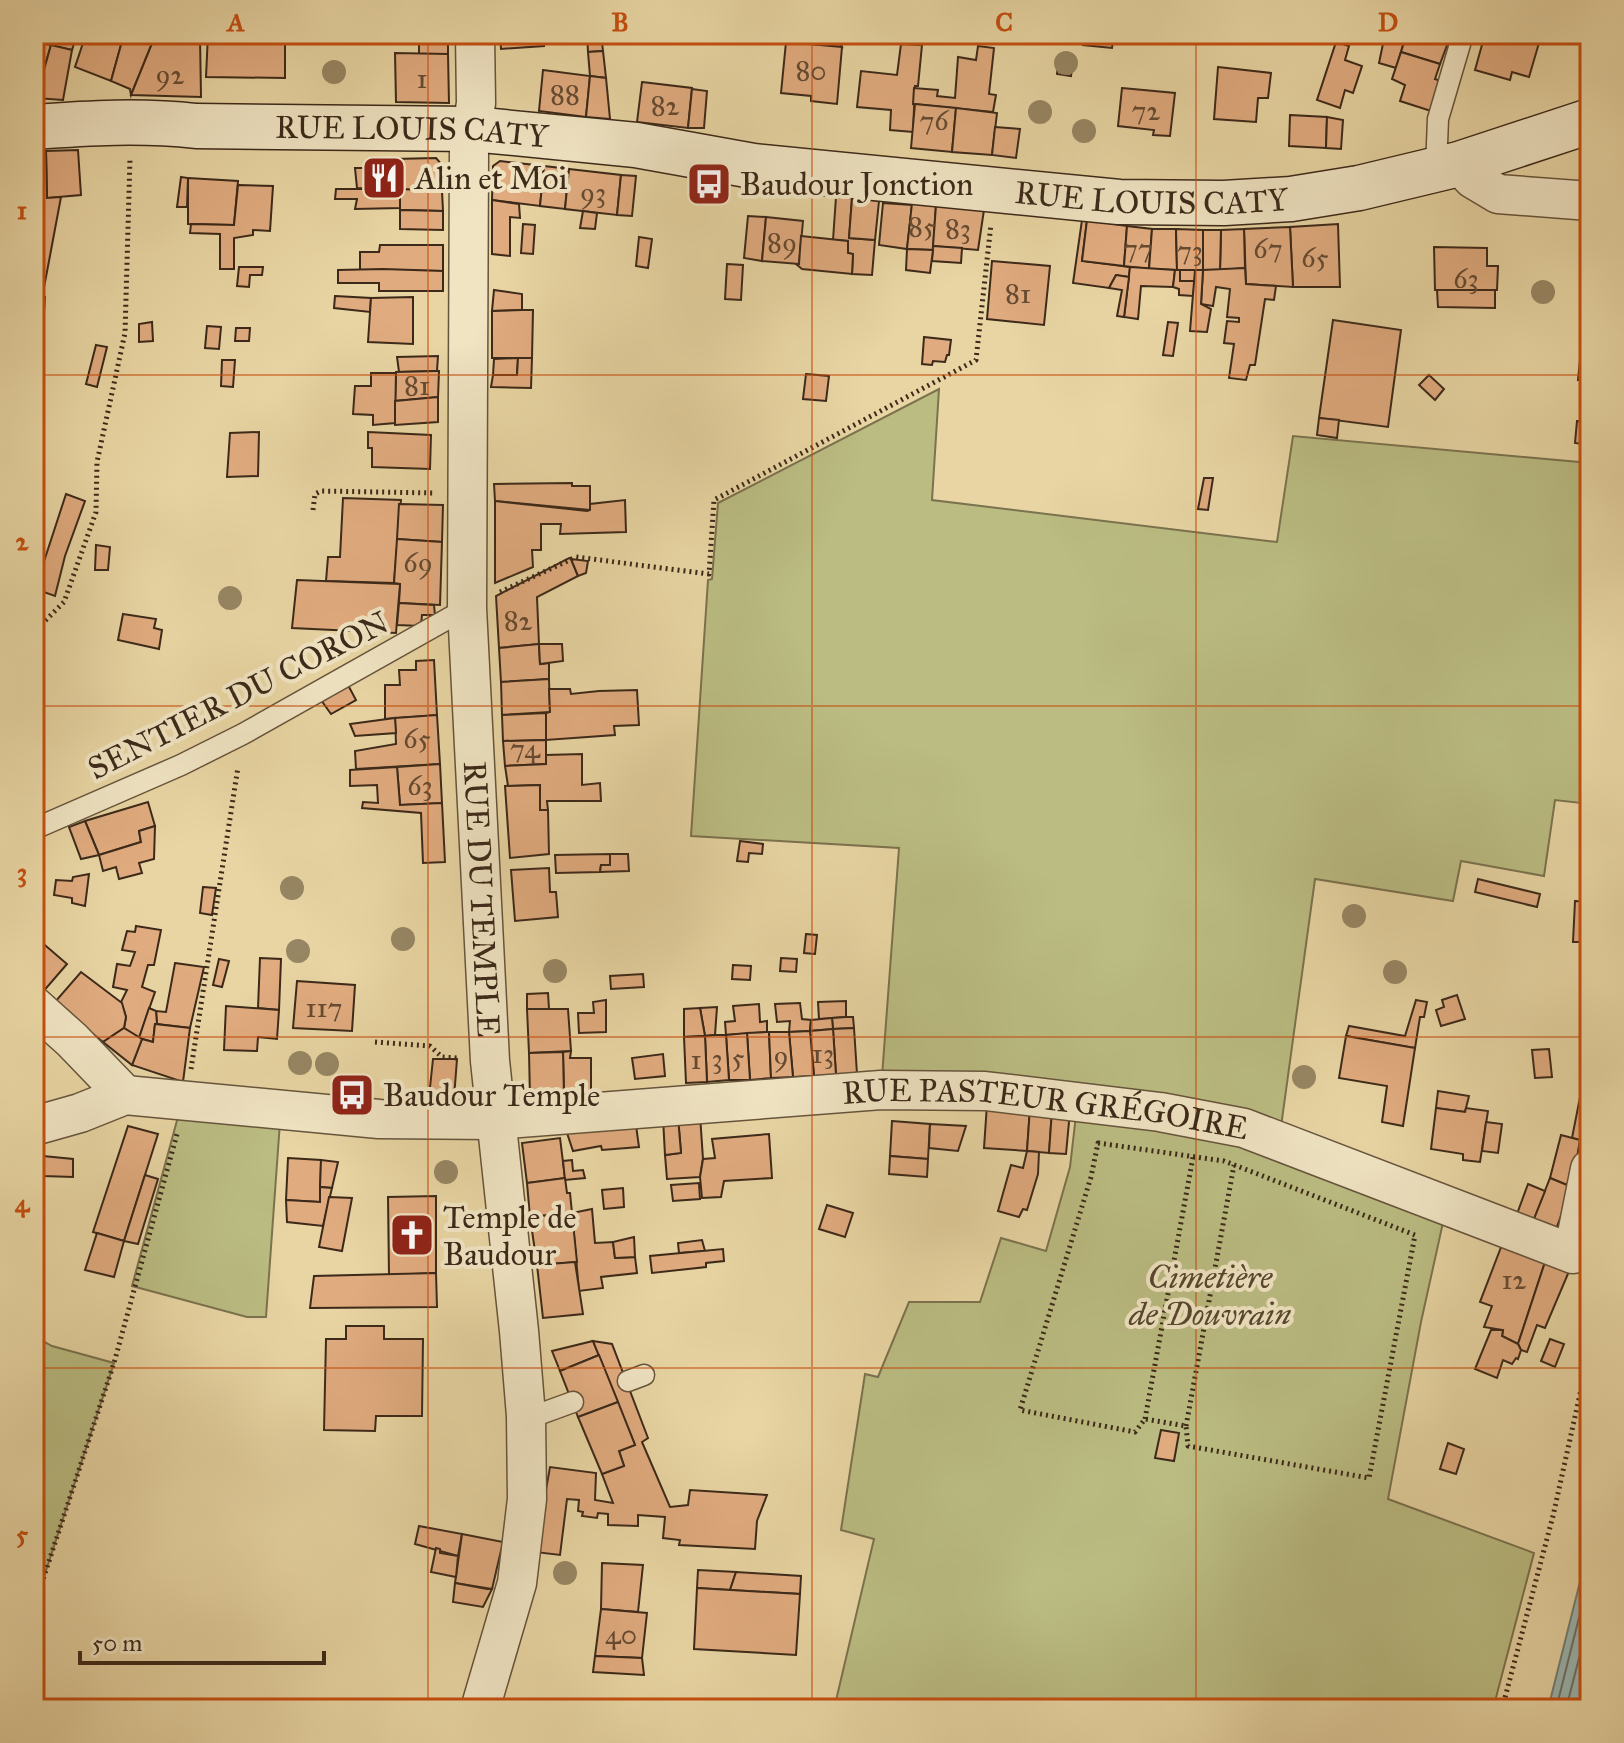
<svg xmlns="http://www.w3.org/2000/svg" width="1624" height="1743" font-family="'IM FELL Great Primer',serif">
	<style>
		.green { fill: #babc82; stroke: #7b724e; stroke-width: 2 }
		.water { fill: #9bb6b1; stroke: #757e74; stroke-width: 2 }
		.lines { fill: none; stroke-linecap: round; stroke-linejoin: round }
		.shore { stroke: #6c7065; stroke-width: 2 }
		.building { fill: #e0ab7f; stroke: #3c2919; stroke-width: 2 }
		.lane-casing { stroke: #67543c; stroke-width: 23 }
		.street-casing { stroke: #67543c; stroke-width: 41 }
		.secondary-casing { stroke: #3c2919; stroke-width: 47 }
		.path { stroke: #3c2919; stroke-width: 5; stroke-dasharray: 2 4; stroke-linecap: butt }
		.lane { stroke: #f0e4c3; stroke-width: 20 }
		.street { stroke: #f0e4c3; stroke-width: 38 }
		.secondary { stroke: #f0e4c3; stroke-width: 44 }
		.tree { fill: #978663 }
		.grid { fill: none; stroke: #c64f0f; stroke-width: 2; stroke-opacity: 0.55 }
		.labels { text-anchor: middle; stroke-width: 8; stroke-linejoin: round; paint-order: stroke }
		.number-label { font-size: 28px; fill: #654a32 }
		.street-label { font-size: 32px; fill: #3c2919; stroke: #f0e4c3 }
		.poi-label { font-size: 32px; fill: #3c2919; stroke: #f0e4c3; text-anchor: start }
		.park-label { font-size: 32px; font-style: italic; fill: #55462e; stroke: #f0e4c3 }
		.neatline { fill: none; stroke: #c64f0f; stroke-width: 3 }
		.grid-label { font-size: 26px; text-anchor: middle; font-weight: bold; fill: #c64f0f }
	</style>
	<rect width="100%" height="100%" fill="#e8d5a3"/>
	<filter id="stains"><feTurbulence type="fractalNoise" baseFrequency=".0025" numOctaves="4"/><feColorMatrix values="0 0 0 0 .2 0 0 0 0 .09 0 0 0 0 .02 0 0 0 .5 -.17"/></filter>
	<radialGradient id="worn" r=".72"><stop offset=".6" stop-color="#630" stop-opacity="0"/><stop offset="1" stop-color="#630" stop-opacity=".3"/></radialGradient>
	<g class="green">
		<path d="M939 389 932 500 1277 542 1293 436 1590 463V804L1555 800 1544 876 1461 861 1453 901 1315 879 1280 1134 1444 1218 1421 1322 1388 1499 1534 1553 1493 1709H834L874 1539 841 1530 865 1374 878 1377 909 1302H980L1001 1238 1046 1251 1070 1167 1076 1115 881 1090 899 848 691 836 708 580 712 579 718 503Z"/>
		<path d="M179 1113 280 1122 266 1317H247L132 1286Z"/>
		<path d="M34 1336 52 1346 114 1363 34 1607Z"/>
	</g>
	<path class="water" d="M1590 1542V1709H1548Z"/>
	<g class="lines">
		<g class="shore">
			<path d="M1556 1709 1590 1574"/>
			<path d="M1566 1709 1590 1615"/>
		</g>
	</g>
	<g class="building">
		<path d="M49 34H77L72 50 46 44Z"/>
		<path d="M86 34H124L111 81 75 67Z"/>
		<path d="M124 34 155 36 131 95 130 89 111 81Z"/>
		<path d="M208 34H285V78L206 77Z"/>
		<path d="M429 34H448V54H419V37H429Z"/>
		<path d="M500 34H543L544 46 501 49Z"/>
		<path d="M587 34H601L603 51 588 52Z"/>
		<path d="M794 34 838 38 842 47 793 42Z"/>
		<path d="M902 34H922L921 45 901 44Z"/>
		<path d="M1085 34H1114L1112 48 1083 45Z"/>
		<path d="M1385 34 1405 39 1396 68 1379 63Z"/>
		<path d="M1394 34H1439L1437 37 1449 40 1440 64 1401 52 1405 39Z"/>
		<path d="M1485 34H1511L1539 43 1529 77 1512 72 1510 80 1475 70Z"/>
		<path d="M155 36 200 37 201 97 131 95Z"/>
		<path d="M34 42 51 45 43 72 34 70Z"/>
		<path d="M786 42 842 47 837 104 811 101V96L781 93Z"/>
		<path d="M1336 42 1349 46 1345 60 1362 66 1353 93 1345 90 1340 108 1317 100Z"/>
		<path d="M901 44 922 45 918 86H915L913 132 890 130 891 110 857 107 861 71 897 75Z"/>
		<path d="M51 45 72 50 63 100 36 98Z"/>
		<path d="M978 46 994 48 989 94 996 95 993 112 913 104 914 88 938 90 937 96 955 98 958 57 976 60Z"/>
		<path d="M603 51 606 78 590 76 588 52Z"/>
		<path d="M1401 52 1440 64 1435 79 1441 81 1431 111 1400 101 1405 85 1392 79Z"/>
		<path d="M395 53 448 54 449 103 396 102Z"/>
		<path d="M1059 59 1073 62 1071 76 1057 74Z"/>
		<path d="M1218 67 1271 73 1268 98H1258L1256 122 1214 119Z"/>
		<path d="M543 70 590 76 586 117 539 111Z"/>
		<path d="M590 76 606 78 610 119 586 117Z"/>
		<path d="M642 82 692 88 688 128 637 122Z"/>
		<path d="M1122 88 1175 93 1170 136 1153 135 1154 130 1118 126Z"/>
		<path d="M692 89 707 91 704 128H688Z"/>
		<path d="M915 104 956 108 952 152 911 148Z"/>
		<path d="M956 108 997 113 992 155 952 152Z"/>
		<path d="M1290 115 1327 117 1326 148 1289 146Z"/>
		<path d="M1327 117 1343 120 1341 149 1326 148Z"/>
		<path d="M995 127 1020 129 1016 158 992 155Z"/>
		<path d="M78 150 81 195 47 198 46 151Z"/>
		<path d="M46 151 47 198 61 197 43 293 34 292V152Z"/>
		<path d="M436 158 443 166 442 191 357 188 355 168H391L394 159Z"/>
		<path d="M500 161 544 166 540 206 492 200 493 166Z"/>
		<path d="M544 166 569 169 565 209 540 206Z"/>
		<path d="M569 169 621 175 617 215 565 209Z"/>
		<path d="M621 175 636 176 632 216 617 215Z"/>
		<path d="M181 177 188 178 187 207H177Z"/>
		<path d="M188 178 238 181 234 225 188 224Z"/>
		<path d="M238 185 273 186 270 231 253 230V235L234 238V269H220V234L190 233 191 224 234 225Z"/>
		<path d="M336 189H400V208L355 209 357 199H335Z"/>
		<path d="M400 189 442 191 443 211 400 210Z"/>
		<path d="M836 197 852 198 849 238 875 240 872 275 852 274 853 254 848 253V241L833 240Z"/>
		<path d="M852 198 879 201 875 240 849 238Z"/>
		<path d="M492 200 519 204 520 218 510 217V256L492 254Z"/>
		<path d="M883 203 912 205 907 249 879 245Z"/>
		<path d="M912 203 936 205 933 250 907 249Z"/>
		<path d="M936 205 984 210 978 250 933 246Z"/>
		<path d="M400 210 443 211V230L400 229Z"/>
		<path d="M583 211 597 213 595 229 580 228Z"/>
		<path d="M748 216 766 217 762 261 744 258Z"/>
		<path d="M766 217 803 221 799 264 762 261Z"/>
		<path d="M1082 220H1087L1082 261 1130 267 1129 277 1116 275 1109 288 1073 283Z"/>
		<path d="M1087 220 1127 226 1124 266 1082 261Z"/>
		<path d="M523 224 535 225 533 254 521 253Z"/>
		<path d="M1338 224 1340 287H1293L1290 227Z"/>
		<path d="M1127 226 1152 229 1149 269 1124 266Z"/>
		<path d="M1290 227 1293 287 1246 284 1244 229Z"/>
		<path d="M1152 229H1176L1177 270 1149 269Z"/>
		<path d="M1176 229 1203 230V270H1177Z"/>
		<path d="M1244 229 1245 268 1220 270 1221 230Z"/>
		<path d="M1203 230H1221L1220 270H1203Z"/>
		<path d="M801 236 848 241V253L853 254 852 274 802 269 796 264H799Z"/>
		<path d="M639 237 652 239 648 268 636 266Z"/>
		<path d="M380 245H443V271L360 270V252H379Z"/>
		<path d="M933 246 962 248 961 263 932 261Z"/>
		<path d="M1434 247 1487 248V266H1498L1497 290H1435Z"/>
		<path d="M907 249 933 250 930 273 906 270Z"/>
		<path d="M992 261 1050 266 1044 325 987 319Z"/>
		<path d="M727 264 743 265 741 300 725 299Z"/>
		<path d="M239 267H263L262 275H250L249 287 237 286Z"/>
		<path d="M1130 267 1175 270 1173 287 1141 286 1138 319 1124 317Z"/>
		<path d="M1245 268 1246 284 1276 286 1274 300 1265 299 1255 365H1250L1246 380 1229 378 1234 344 1224 343 1227 321 1239 322V318L1227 317 1230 289 1216 287 1213 306 1201 304 1203 270Z"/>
		<path d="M383 269 443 271V291H379V283H338V270Z"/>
		<path d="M1175 270H1180V281H1195L1193 296 1179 295V289L1173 287Z"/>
		<rect x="1180" y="270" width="15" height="11"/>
		<path d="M1195 270H1203L1201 304 1211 309 1207 332 1190 331Z"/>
		<path d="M1116 275 1129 277 1124 317 1117 316 1122 290 1109 288Z"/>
		<path d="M494 290 522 294V310L492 311Z"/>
		<path d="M1437 290H1495V308L1438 307Z"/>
		<path d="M34 295 45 297 44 312 34 311Z"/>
		<path d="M335 296 371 298 370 312 334 308Z"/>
		<path d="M413 297V344L368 342 371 298Z"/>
		<path d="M522 310H533L532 358H492V311Z"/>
		<path d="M1333 320 1401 330 1388 427 1319 418Z"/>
		<path d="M152 322 153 341 139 342V324Z"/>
		<path d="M1168 322 1178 323 1173 356 1163 355Z"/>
		<path d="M207 326 221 327 219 349 205 348Z"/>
		<path d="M236 328H250L249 341H235Z"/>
		<path d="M924 337 951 340 949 355H947L945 362 933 361 932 365 922 364Z"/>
		<path d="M96 345 107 347 97 387 86 384Z"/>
		<path d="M438 356 437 371 399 372 397 357Z"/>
		<path d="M518 358 517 375H493L494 359Z"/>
		<path d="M518 358H532L531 388 491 387 493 375H517Z"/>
		<path d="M222 360H235L233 387 221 386Z"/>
		<path d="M1580 360H1590V381L1578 380Z"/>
		<path d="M437 371H439L438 397 395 401 396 372Z"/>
		<path d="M371 373H396L395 423 373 425V415L353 414 355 386H371Z"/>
		<path d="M806 374 829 376 826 401 803 399Z"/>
		<path d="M1429 375 1444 389 1435 400 1419 385Z"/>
		<path d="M438 397V422L395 425V401Z"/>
		<path d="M1319 418 1339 420 1337 438 1317 435Z"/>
		<path d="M1577 421 1590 422V445L1575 443Z"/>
		<path d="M259 432 258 476 227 477 230 433Z"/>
		<path d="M368 432 431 435 430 469 372 467V448H368Z"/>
		<path d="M1204 478H1213L1208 510 1198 509Z"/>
		<path d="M572 483V486H590V510L495 501 494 484Z"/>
		<path d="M66 494 85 501 65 556 55 596 35 589Z"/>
		<path d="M343 498 401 500 394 583 326 581 328 557H340Z"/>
		<path d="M625 500 626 532 560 534 561 524H541V550H532L533 567 495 583V501L587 511 590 510V504Z"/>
		<path d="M399 504 443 505 442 542 397 539Z"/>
		<path d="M397 539 442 542 440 605 399 603 400 584 394 583Z"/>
		<path d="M96 545 110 547 108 570H95Z"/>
		<path d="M569 558 571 559 578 576 537 597 539 644 499 648 496 596Z"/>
		<path d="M571 559 588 561 586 573 578 576Z"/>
		<path d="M297 580 400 584 396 633 292 628Z"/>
		<path d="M399 603 434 605 435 615H422L421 626 397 625Z"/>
		<path d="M123 614 156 619 154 628 162 630 159 649 118 640Z"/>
		<path d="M539 644 540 664 549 663V679L501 682 499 648Z"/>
		<path d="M539 644H562L563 661 540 664Z"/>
		<path d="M434 660 437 715 385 719V685H400L399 670H416V661Z"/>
		<path d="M549 679 550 712 502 715 501 682Z"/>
		<path d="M348 685 356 700 331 714 321 700Z"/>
		<path d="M549 689H570L571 694 599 691 637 690 639 725 614 726 615 735 546 740V713L550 712Z"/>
		<path d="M546 713V740L503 741 502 715Z"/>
		<path d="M437 715 440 764 356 769 355 751 396 744 395 718Z"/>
		<path d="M395 718 396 733 355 736 350 724Z"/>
		<path d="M546 740V764L505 766 503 741Z"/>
		<path d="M582 754V785L600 783 601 801H547L548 810H540V785L508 786 505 766 546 764V755Z"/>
		<path d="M440 764 442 803 400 805 397 767Z"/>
		<path d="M397 767 400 805 442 803 445 862 423 863 421 813 362 808 363 802 378 803 377 785 350 786V770Z"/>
		<path d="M540 785V810H548L549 854 510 858 505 786Z"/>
		<path d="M148 802 155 826 139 831 141 842 99 855 85 821Z"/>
		<path d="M85 821 99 855 81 859 69 827Z"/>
		<path d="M155 826 154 859 139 863 142 873 119 879 116 867 103 871 99 855 141 842 139 831Z"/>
		<path d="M740 841 763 844 762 854 749 853 748 862 737 861Z"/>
		<path d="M610 854V865H601L600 872 556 873 555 855Z"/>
		<path d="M610 854H628L629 871 600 872 601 865H610Z"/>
		<path d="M549 868 550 892H556L558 917 515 921 511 870Z"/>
		<path d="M89 874 85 906 72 903V898L54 895 56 880 72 881 73 877Z"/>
		<path d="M1478 879 1540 894 1537 907 1475 892Z"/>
		<path d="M203 887 216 888 212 915 200 913Z"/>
		<path d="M1575 901 1590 902V942H1573Z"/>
		<path d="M136 926 161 930 154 965H148L142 987 155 992 139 1038 124 1028 126 1017 121 1002 127 990 113 987 117 964 130 966 135 952 122 950 127 931 135 932Z"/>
		<path d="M806 934 817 935 815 954 804 953Z"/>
		<path d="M39 940 67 964 42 993 34 987V946Z"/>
		<path d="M260 958 281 959 279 1010 258 1008Z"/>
		<path d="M781 958 797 959 796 972 780 971Z"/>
		<path d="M219 959 229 961 222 987 213 985Z"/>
		<path d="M175 963 204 967 190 1028 157 1024 156 1011 166 1012Z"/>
		<path d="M733 965 751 966 750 980 732 979Z"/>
		<path d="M81 972 122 1003 126 1017 124 1028 103 1042 54 1003Z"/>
		<path d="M643 974 644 987 611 989 610 976Z"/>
		<path d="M297 981 355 985 352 1031 293 1028Z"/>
		<path d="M548 993 549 1009H527V994Z"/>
		<path d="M1457 995 1465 1019 1441 1026 1436 1010 1444 1007 1442 1000Z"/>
		<path d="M606 1000V1032L579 1033 578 1013H594L593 1002Z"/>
		<path d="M1416 1000 1427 1002 1424 1017H1420L1415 1048 1346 1036 1349 1026 1405 1036Z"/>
		<path d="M846 1001V1017L819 1019 818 1002Z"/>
		<path d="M800 1003 802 1019 811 1020 810 1031 789 1032 790 1021 777 1022 775 1004Z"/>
		<path d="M759 1004 760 1022 767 1021V1032L726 1035 725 1022 735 1021 733 1006Z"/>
		<path d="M226 1006 279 1010 277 1039 258 1037 257 1051 224 1050Z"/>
		<path d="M717 1007 715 1035 705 1036 700 1008Z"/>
		<path d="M149 1008 156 1011 157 1024H155L153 1042 139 1038Z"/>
		<path d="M700 1008 705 1036 684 1037V1009Z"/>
		<path d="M527 1009H568L571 1051 529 1053Z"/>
		<path d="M846 1017H853L854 1028 833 1029 832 1018Z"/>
		<path d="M832 1018 833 1029 810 1031 811 1020Z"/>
		<path d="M155 1024 190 1028 183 1082 132 1065 142 1039 153 1042Z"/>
		<path d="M124 1028 142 1039 132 1065 103 1042Z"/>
		<path d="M854 1028 857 1074 836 1075 833 1029Z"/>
		<path d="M833 1029 836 1075 814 1076 810 1031Z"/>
		<path d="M810 1031 814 1076 793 1077 789 1032Z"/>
		<path d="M767 1032H769L771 1078 750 1080 747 1033Z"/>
		<path d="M769 1032H789L793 1077 771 1078Z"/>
		<path d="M747 1033 750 1080H729L726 1035Z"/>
		<path d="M715 1035H726L729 1080 707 1082 705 1036Z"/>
		<path d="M705 1036 707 1082 686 1083 684 1037Z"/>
		<path d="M1346 1036 1415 1048 1403 1126 1382 1122 1387 1086 1339 1078Z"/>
		<path d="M1549 1049 1552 1077 1535 1078 1532 1050Z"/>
		<path d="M571 1051 570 1058H591V1095L564 1096 563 1052Z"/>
		<path d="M563 1052 564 1096 530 1097 529 1053Z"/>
		<path d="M663 1054 665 1076 635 1079 632 1058Z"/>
		<path d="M433 1059H457L454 1098 429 1097Z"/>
		<path d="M1582 1087 1590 1089 1580 1140 1572 1138Z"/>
		<path d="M1438 1091 1469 1096 1465 1112 1436 1108Z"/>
		<path d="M987 1104 1030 1108 1027 1151 984 1148Z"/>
		<path d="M1030 1108 1052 1110 1049 1153 1027 1151Z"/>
		<path d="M1436 1108 1465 1112 1466 1108 1488 1111 1480 1162 1463 1160V1154L1431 1149Z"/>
		<path d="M1052 1110 1070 1111 1066 1154 1049 1153Z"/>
		<path d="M700 1115 703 1159 700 1177 667 1179 665 1155 681 1153 678 1117Z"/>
		<path d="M678 1117 681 1153 665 1155 663 1118Z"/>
		<path d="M635 1118 639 1147 602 1150 601 1146 573 1151 566 1130Z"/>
		<path d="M892 1121 930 1124 928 1159 890 1156Z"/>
		<path d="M1486 1122 1502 1124 1498 1153 1482 1151Z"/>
		<path d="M930 1124 966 1126 958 1151 929 1148Z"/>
		<path d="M128 1126 158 1134 124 1241 93 1232Z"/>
		<path d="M769 1134 772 1178 724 1181 721 1197 702 1198 700 1177 703 1159 715 1158 712 1139Z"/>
		<path d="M1561 1135 1580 1140 1572 1187 1550 1178Z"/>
		<path d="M560 1138 565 1178 527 1183 522 1143Z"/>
		<path d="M1027 1151 1039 1152 1038 1174 1027 1210 1023 1209 1019 1217 998 1211 1011 1165 1023 1168Z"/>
		<path d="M43 1156 73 1159V1177L43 1176V1171L34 1170V1159L43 1160Z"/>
		<path d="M890 1156 928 1159 927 1177 889 1174Z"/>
		<path d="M288 1158 321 1160 320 1202 286 1200Z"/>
		<path d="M321 1160 338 1162 332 1188 320 1187Z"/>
		<path d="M572 1160 573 1171 583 1170 585 1178 565 1180 563 1161Z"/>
		<path d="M145 1175 158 1179 138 1244 124 1241Z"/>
		<path d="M565 1178 567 1193H570L572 1213 530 1217 527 1183Z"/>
		<path d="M1550 1178 1572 1187 1556 1229 1533 1221Z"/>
		<path d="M699 1183 700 1199 673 1201 671 1185Z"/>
		<path d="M1528 1184 1545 1191 1533 1221 1517 1214Z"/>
		<path d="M320 1187 332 1188 323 1226 287 1222 286 1200 320 1202Z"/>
		<path d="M623 1188 624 1207 604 1209 602 1190Z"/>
		<path d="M436 1196V1273L389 1275 388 1197Z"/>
		<path d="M329 1197 352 1198 342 1251 319 1247Z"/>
		<path d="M827 1205 853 1213 845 1237 819 1229Z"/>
		<path d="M592 1209 595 1243 613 1242 615 1258 635 1257 637 1273 601 1277 603 1288 579 1291 572 1213Z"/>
		<path d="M572 1213 577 1262 537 1265 530 1217Z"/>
		<path d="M97 1233 124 1241 114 1277 85 1270Z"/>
		<path d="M634 1237 635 1257 615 1258 613 1242Z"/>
		<path d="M702 1240 705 1251 679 1253 678 1243Z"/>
		<path d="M1503 1242 1546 1259 1518 1344 1502 1336 1503 1330 1484 1327 1492 1306 1480 1302Z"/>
		<path d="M723 1249 724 1261 706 1263V1267L652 1273 650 1256Z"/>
		<path d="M1546 1259 1570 1269 1545 1328 1537 1325 1527 1352 1521 1350 1518 1344Z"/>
		<path d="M575 1262 583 1314 543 1318 537 1265Z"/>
		<path d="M436 1273 437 1307 310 1308 314 1276Z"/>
		<path d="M346 1326H384V1339H423L422 1416H376L375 1431 324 1430 326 1339H346Z"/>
		<path d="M1491 1330H1503L1502 1336 1518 1344 1521 1350 1518 1359 1516 1358 1512 1364 1503 1360 1497 1378 1475 1369Z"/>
		<path d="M1550 1339 1564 1344 1555 1367 1541 1361Z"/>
		<path d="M593 1341 599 1355 560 1371 552 1351Z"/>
		<path d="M593 1341 612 1344 648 1438 642 1442 670 1507 688 1505 690 1490 767 1495 757 1521 755 1549 679 1545 680 1540 663 1538 665 1517 638 1515V1526L608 1525V1514L598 1513 597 1518 582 1516 583 1512 578 1511 579 1500 567 1499 560 1555 535 1552 550 1467 596 1473 595 1500 613 1503 602 1474 624 1466 619 1451 635 1445Z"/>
		<path d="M599 1355 618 1402 578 1417 560 1371Z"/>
		<path d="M618 1402 635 1445 619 1451 624 1466 602 1474 578 1417Z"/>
		<path d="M1161 1430 1179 1433 1174 1461 1155 1458Z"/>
		<path d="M1448 1443 1464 1449 1456 1474 1440 1469Z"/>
		<path d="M419 1526 462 1534 458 1556 415 1544Z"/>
		<path d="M462 1534 503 1542 492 1589 455 1583Z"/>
		<path d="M436 1548 440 1549V1553L458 1556 456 1577 431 1572Z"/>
		<path d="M602 1563 643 1565 638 1612 601 1609Z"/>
		<path d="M698 1570 736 1572 730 1590 697 1588Z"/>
		<path d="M736 1572 801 1576 800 1594 730 1590Z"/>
		<path d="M455 1583 487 1589H492L483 1607 453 1602Z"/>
		<path d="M697 1588 800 1594 796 1655 694 1649Z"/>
		<path d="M601 1609 647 1613 642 1658 595 1656Z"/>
		<path d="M595 1656 642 1658 644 1675 593 1672Z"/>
	</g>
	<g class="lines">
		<g class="lane-casing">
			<g id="lane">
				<path d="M1436 169 1438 119 1463 34"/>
				<path d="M34 829 181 765 243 734 467 608"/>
				<path d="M628 1381 644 1375"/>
				<path d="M526 1416 540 1414 573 1402"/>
			</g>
		</g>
		<g class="street-casing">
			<g id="street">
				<path id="s1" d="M475 34 476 103 469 150 467 608 490 1061 519 1331 526 1416 527 1499 517 1583 480 1709"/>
				<path d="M1459 164 1473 179 1498 194 1590 201"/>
				<path d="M34 1006 72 1040 125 1095"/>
				<path id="s2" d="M34 1126 80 1113 125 1095 379 1119 495 1120 881 1090 985 1091 1160 1112 1244 1128 1573 1254 1590 1169"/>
			</g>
		</g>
		<g class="secondary-casing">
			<g id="secondary">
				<path id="s3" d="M34 127C89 123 141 120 196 126L472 129 636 145 753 166 1119 202 1224 203 1291 199 1359 188 1459 164 1590 121"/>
			</g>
		</g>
		<g class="path">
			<path d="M313 510 315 494 321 491 435 493"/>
			<path d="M500 592 576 557 709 574 714 500 976 360 991 224"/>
			<path d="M37 629 64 602 96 512 97 462 125 333 130 158"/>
			<path d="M375 1042 430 1046 442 1057 458 1058"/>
			<path d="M191 1069 238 767"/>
			<path d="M1098 1143 1224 1161 1415 1235 1369 1478 1188 1446 1186 1426 1145 1419 1135 1432 1020 1410 1091 1177Z"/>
			<path d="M1145 1419 1193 1157"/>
			<path d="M1186 1426 1234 1165"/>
			<path d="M34 1607 114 1363 177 1134"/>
			<path d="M1502 1709 1553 1516 1590 1349"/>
		</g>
		<use href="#lane" class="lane"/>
		<use href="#street" class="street"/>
		<use href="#secondary" class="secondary"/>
	</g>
	<g class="tree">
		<circle cx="1066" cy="63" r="12"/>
		<circle cx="334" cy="72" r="12"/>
		<circle cx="1040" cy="112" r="12"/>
		<circle cx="1084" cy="131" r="12"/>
		<circle cx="1543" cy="292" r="12"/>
		<circle cx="230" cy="598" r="12"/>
		<circle cx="292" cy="888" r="12"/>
		<circle cx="1354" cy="916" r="12"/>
		<circle cx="403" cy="939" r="12"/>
		<circle cx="298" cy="951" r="12"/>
		<circle cx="555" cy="971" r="12"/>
		<circle cx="1395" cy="972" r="12"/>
		<circle cx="300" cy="1063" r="12"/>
		<circle cx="327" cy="1064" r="12"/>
		<circle cx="1304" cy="1077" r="12"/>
		<circle cx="446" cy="1172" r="12"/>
		<circle cx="565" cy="1573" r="12"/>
	</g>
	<path class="grid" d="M428 34V1709M812 34V1709M1196 34V1709M34 375H1590M34 706H1590M34 1037H1590M34 1368H1590"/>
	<defs>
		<g id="restaurant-square" transform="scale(2.3)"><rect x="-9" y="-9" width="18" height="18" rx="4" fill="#8f2418" stroke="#f0e4c3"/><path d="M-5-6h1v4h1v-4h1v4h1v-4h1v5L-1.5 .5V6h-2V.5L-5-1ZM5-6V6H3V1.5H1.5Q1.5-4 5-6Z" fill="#fff"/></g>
		<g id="bus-square" transform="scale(2.3)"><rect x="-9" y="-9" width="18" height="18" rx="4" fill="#8f2418" stroke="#f0e4c3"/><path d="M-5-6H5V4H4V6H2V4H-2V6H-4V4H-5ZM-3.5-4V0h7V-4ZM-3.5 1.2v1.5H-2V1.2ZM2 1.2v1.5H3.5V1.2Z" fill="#fff"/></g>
		<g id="church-square" transform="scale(2.3)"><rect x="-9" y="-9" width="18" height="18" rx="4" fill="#8f2418" stroke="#f0e4c3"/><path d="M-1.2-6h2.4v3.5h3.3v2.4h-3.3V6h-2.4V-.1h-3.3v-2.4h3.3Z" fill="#fff"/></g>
	</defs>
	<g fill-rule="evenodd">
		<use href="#restaurant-square" x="384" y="178"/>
		<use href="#bus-square" x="709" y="184"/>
		<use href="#bus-square" x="352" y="1095"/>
		<use href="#church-square" x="412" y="1235"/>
	</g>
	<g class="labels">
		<g class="number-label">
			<text x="811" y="80">80</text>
			<text x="170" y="84">92</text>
			<text x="422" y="88">1</text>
			<text x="565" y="104">88</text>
			<text x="665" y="115">82</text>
			<text x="1146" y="120">72</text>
			<text x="934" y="130">76</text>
			<text x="593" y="202">93</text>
			<text x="922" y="236">85</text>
			<text x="958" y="238">83</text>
			<text x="782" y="252">89</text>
			<text x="1138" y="258">77</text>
			<text x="1268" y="258">67</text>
			<text x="1190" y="260">73</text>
			<text x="1315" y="267">65</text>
			<text x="1466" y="288">63</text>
			<text x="1018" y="303">81</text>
			<text x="417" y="395">81</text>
			<text x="418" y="572">69</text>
			<text x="518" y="630">82</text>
			<text x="417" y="748">65</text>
			<text x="525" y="758">74</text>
			<text x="420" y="795">63</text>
			<text x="324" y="1017">117</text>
			<text x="823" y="1063">13</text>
			<text x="781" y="1065">9</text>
			<text x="738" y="1067">5</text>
			<text x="717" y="1068">3</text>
			<text x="696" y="1069">1</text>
			<text x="1514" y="1289">12</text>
			<text x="621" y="1644">40</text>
		</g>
		<g class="street-label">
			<text dy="11" stroke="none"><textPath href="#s3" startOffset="378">RUE LOUIS CATY</textPath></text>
			<text dy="11" stroke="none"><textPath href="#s3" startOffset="1122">RUE LOUIS CATY</textPath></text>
			<text transform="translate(238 695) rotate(-27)" y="11">SENTIER DU CORON</text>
			<text dy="11" stroke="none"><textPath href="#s1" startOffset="866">RUE DU TEMPLE</textPath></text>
			<text dy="11" stroke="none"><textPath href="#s2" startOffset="1020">RUE PASTEUR GRÉGOIRE</textPath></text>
		</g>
		<g class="poi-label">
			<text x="415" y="189">Alin et Moi</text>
			<text x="740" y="195">Baudour Jonction</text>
			<text x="383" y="1106">Baudour Temple</text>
			<text x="443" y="1228">Temple de<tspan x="443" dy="37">Baudour</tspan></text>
		</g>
		<g class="park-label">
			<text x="1210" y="1288">Cimetière<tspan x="1210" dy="37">de Douvrain</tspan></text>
		</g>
	</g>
	<rect width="1624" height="1743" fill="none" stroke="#e8d5a3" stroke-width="88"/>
	<path d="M80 1651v12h244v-12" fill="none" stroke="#3c2919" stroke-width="4"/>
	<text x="92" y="1651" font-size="24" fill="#3c2919" stroke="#f0e4c3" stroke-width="6" paint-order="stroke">50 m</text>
	<rect x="44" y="44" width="1536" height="1655" class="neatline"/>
	<g class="grid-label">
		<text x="236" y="31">A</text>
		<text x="620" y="31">B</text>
		<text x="1004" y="31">C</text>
		<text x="1388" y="31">D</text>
		<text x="22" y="219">1</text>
		<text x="22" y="550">2</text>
		<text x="22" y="881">3</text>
		<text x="22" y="1212">4</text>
		<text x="22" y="1543">5</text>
	</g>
	<rect width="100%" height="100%" filter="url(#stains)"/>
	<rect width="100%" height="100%" fill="url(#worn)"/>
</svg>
